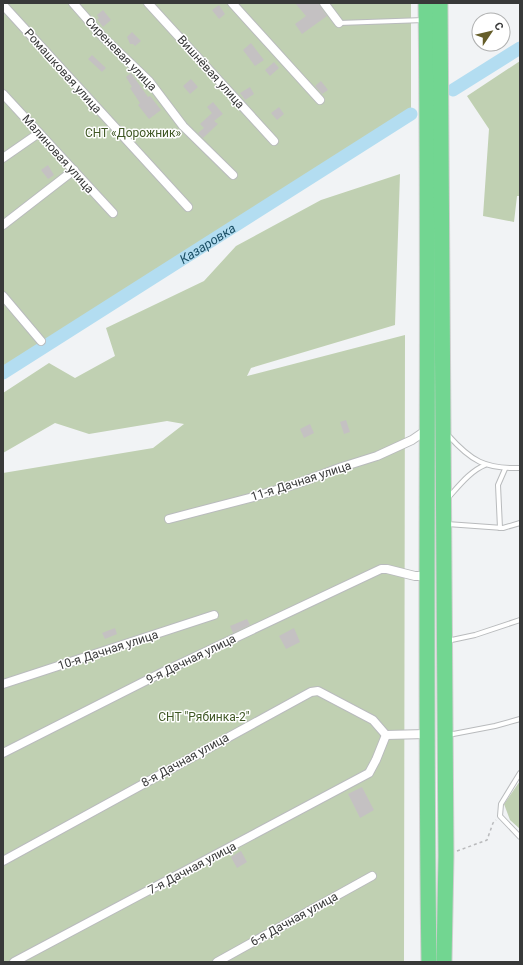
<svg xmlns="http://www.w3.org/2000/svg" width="523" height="965" font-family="Roboto,sans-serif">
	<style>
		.green { fill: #c0d0b2 }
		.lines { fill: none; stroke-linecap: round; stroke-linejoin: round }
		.river { stroke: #b3ddf1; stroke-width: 13 }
		.building { fill: #c4c1c2 }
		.lane-casing { stroke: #b9bbbd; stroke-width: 6 }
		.street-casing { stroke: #b9bbbd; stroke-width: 10 }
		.highway-casing { stroke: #cfcfcf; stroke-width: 17 }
		.path { stroke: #b9babc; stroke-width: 1.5; stroke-dasharray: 3 3; stroke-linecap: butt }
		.lane { stroke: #fff; stroke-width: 4 }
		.street { stroke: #fff; stroke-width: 8 }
		.highway { stroke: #72d691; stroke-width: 15 }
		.labels { text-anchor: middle; stroke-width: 3; stroke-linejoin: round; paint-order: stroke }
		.street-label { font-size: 12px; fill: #383939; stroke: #fff }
		.park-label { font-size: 12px; fill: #405825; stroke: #fff }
		.water-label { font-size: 13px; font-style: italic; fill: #1b5066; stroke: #fff }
	</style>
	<rect width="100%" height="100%" fill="#f1f3f5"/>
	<g class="green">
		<path d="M3 3H411V110L3 371Z"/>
		<path d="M520 61V196H517L514 222 483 216 489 129 467 96Z"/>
		<path d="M400 174 395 325 251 368 247 376 405 335 404 962H3V473L153 448 184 424 167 421 89 434 55 423 3 453V393L49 363 75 378 115 356 106 328 204 281 236 246 321 200Z"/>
		<path d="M520 781V829L510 820 504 804Z"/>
	</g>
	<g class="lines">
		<g class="river">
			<path d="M453 90 520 48"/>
			<path id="s1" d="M3 373 411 114"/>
		</g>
	</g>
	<g class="building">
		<path d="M295 3H318L327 16 302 34 295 24 306 16Z"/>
		<path d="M219 5 225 14 219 19 212 10Z"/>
		<path d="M103 10 111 20 103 27 97 19 99 18 97 15Z"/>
		<path d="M132 32 141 41 135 46 133 44H130L127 37Z"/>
		<path d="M251 43 264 60 255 66 243 50Z"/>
		<path d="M92 55 106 68 102 72 88 59Z"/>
		<path d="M274 62 279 68 270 76 265 70Z"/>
		<path d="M131 73 148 97 150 96 161 110 149 119 138 105 140 103 130 88 132 87 126 77Z"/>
		<path d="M191 79 198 87 190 94 183 86Z"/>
		<path d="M321 81 328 90 322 94 315 86Z"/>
		<path d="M250 87 254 94 245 100 240 93Z"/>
		<path d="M213 102 223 114 214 121 218 124 203 138 198 133 204 128 200 124 212 113 207 107Z"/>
		<path d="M279 107 284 114 277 120 271 113Z"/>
		<path d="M48 165 54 175 48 179 41 170Z"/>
		<path d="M346 420 350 432 344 434 340 422Z"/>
		<path d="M310 424 314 433 304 438 300 429Z"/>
		<path d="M247 619 250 625 233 633 230 626Z"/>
		<path d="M115 628 117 634 105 639 102 633Z"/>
		<path d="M294 628 300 642 286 649 279 636Z"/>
		<path d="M362 787 374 810 360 818 348 794Z"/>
		<path d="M241 851 247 862 237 868 231 857Z"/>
	</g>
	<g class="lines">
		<g class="lane-casing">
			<g id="lane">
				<path d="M339 23 424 20"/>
				<path d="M448 435C471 461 485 469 520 468"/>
				<path d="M447 499C458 487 470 471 485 465"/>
				<path d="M447 524 503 528 520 523"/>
				<path d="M500 528 498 485 505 469"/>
				<path d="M447 641 475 635 520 620"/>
				<path d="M448 735 495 726 520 719"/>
				<path d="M520 773 501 804 500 816 520 837"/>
			</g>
		</g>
		<g class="street-casing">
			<g id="street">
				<path d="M73 3 102 36 149 81 183 126 233 175"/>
				<path d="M148 3 274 141"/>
				<path d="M232 3 320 100"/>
				<path d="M324 3 339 23"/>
				<path d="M3 5 188 207"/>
				<path d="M3 94 113 213"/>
				<path d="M3 158 39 133"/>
				<path d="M3 225 74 170"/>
				<path d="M3 296 41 341"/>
				<path d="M169 519 257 496 296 484 342 467 377 456 412 440 428 429"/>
				<path d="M3 684 214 615"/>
				<path d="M386 735 426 734"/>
				<path d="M3 753 167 670 381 569H387L415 576H426"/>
				<path d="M3 861 311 692 318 691 373 720 386 735"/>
				<path d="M14 962 369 773 376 760 386 735"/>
				<path d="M217 962 372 876"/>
			</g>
		</g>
		<g class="highway-casing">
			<g id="highway">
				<path d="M426 3C430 323 424 642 429 962"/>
				<path d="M440 3 446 856 444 962"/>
			</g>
		</g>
		<path class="path" d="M457 851 487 840 493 823 496 820"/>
		<use href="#lane" class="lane"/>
		<use href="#street" class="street"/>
		<use href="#highway" class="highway"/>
	</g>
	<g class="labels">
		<g class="street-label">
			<text transform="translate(121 54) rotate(46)" y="4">Сиреневая улица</text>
			<text transform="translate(63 71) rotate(48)" y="4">Ромашковая улица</text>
			<text transform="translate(211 72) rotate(48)" y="4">Вишнёвая улица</text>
			<text transform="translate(58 154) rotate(48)" y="4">Малиновая улица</text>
			<text transform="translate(301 481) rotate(-18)" y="4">11-я Дачная улица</text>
			<text transform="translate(108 650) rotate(-18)" y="4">10-я Дачная улица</text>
			<text transform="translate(191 659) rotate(-26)" y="4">9-я Дачная улица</text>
			<text transform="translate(185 760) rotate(-29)" y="4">8-я Дачная улица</text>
			<text transform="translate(192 868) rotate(-28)" y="4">7-я Дачная улица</text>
			<text transform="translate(294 919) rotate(-29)" y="4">6-я Дачная улица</text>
		</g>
		<g class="park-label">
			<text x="133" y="137">СНТ «Дорожник»</text>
			<text x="204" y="721">СНТ "Рябинка-2"</text>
		</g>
		<g class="water-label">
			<text dy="5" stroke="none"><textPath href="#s1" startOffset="242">Казаровка</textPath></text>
		</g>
	</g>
	<rect width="523" height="965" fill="none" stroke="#383939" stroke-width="8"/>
	<g transform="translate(491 32) rotate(55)"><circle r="19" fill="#ffffff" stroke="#afb0b0"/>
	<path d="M0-3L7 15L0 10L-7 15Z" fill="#655d29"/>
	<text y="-6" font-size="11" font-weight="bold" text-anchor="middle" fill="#383939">С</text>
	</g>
</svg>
